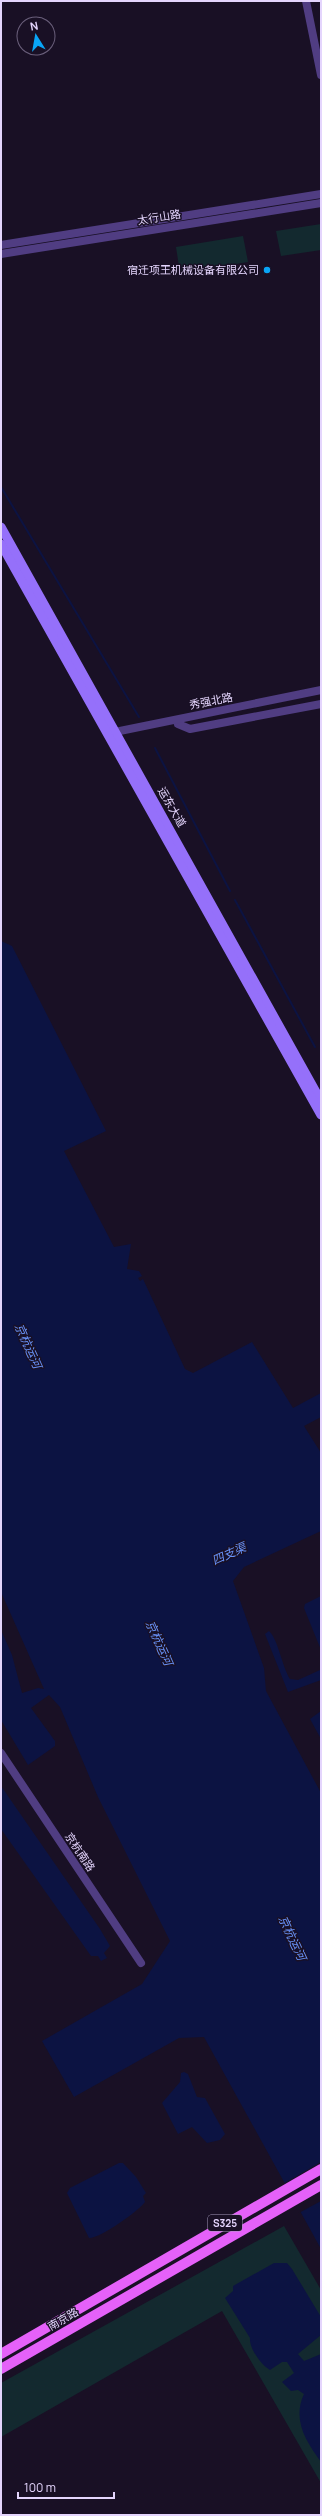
<svg xmlns="http://www.w3.org/2000/svg" width="322" height="2516" font-family="Manrope,'Noto Sans SC',sans-serif">
	<style>
		.green { fill: #13292f }
		.water { fill: #0c1342 }
		.pier { fill: #191025 }
		.lines { fill: none; stroke-linecap: round; stroke-linejoin: round }
		.stream { stroke: #0c1342; stroke-width: 2 }
		.tertiary { stroke: #503d82; stroke-width: 8 }
		.secondary { stroke: #9570fa; stroke-width: 9 }
		.primary { stroke: #e561f9; stroke-width: 10 }
		.poi-dot { fill: #09a5f6; stroke: #191025; stroke-width: 1.5 }
		.labels { text-anchor: middle; stroke-width: 3; stroke-linejoin: round; paint-order: stroke }
		.shield { fill: #191025; stroke: #a79abc; stroke-width: 1 }
		.shield-label { font-size: 10px; font-weight: bold; fill: #e4d5fd }
		.street-label { font-size: 11px; fill: #e4d5fd; stroke: #191025 }
		.poi-label { font-size: 11px; fill: #e4d5fd; stroke: #191025; text-anchor: end }
		.water-label { font-size: 12px; font-style: italic; fill: #6892f9; stroke: #191025 }
	</style>
	<rect width="100%" height="100%" fill="#191025"/>
	<g class="green">
		<path d="M321 224V250L281 256 276 231Z"/>
		<path d="M243 236 248 262 180 273 176 247Z"/>
		<path d="M284 2226 321 2290V2483L222 2311 1 2437V2383Z"/>
	</g>
	<g class="water">
		<path d="M1 941 12 946 106 1131 64 1151 114 1247 131 1244 127 1269 139 1271 142 1276 138 1278 140 1281 143 1279 185 1369 193 1373 252 1342 293 1408 321 1393V1417L304 1426 321 1453V1531L244 1567 233 1581 264 1668 266 1691 321 1793V2249L204 2037 179 2038 74 2097 42 2041 142 1984 170 1941 98 1797 60 1707 49 1695 31 1708 55 1741V1746L28 1765 1 1720V1630L12 1655 22 1693 38 1688 44 1689 1 1592Z"/>
		<path d="M321 1596V1650L304 1608 305 1604Z"/>
		<path d="M269 1631C278 1639 282 1666 290 1679L298 1680 320 1670 321 1680 288 1692 265 1634Z"/>
		<path d="M321 1711V1739L310 1719Z"/>
		<path d="M1 1786 100 1929 110 1946 104 1953 107 1958 101 1961 98 1956H91L1 1829Z"/>
		<path d="M184 2072 188 2074 197 2097 205 2098 225 2134 220 2140 207 2143 192 2127 178 2134 177 2132 162 2103 180 2082 181 2073Z"/>
		<path d="M119 2163H123L136 2177 146 2193 143 2196 145 2202C139 2211 99 2239 89 2238L67 2193 70 2188Z"/>
		<path d="M274 2263H287L292 2269 321 2317V2335L298 2354 304 2361 321 2354V2462C306 2441 292 2420 304 2394L298 2390 291 2391 282 2382 294 2373 287 2362H282L270 2370C261 2365 249 2348 250 2338L225 2298 233 2291V2286Z"/>
	</g>
	<path class="pier" d="M321 2162V2201L299 2213 283 2184Z"/>
	<g class="lines">
		<g class="stream">
			<path d="M1 487 139 717"/>
			<path d="M155 748 230 891"/>
			<path d="M235 900 315 1047"/>
		</g>
		<g class="tertiary">
			<path d="M306 1 321 75"/>
			<path d="M1 245 321 194"/>
			<path d="M1 254 321 203"/>
			<path d="M178 724 190 729 321 704"/>
			<path d="M110 733 321 690"/>
			<path d="M1 1753 141 1963"/>
		</g>
		<g class="secondary">
			<path d="M1 527 321 1101"/>
			<path d="M1 544 321 1115"/>
		</g>
		<g class="primary">
			<path d="M1 2354 321 2169"/>
			<path d="M1 2369 321 2185"/>
		</g>
	</g>
	<circle class="poi-dot" cx="267" cy="270" r="4"/>
	<g class="labels">
		<rect class="shield" x="208" y="2215" width="34" height="16" rx="3"/>
		<g class="shield-label">
			<text x="225" y="2227">S325</text>
		</g>
		<g class="street-label">
			<text transform="translate(159 217) rotate(-9)" y="4">太行山路</text>
			<text transform="translate(211 701) rotate(-11)" y="4">秀强北路</text>
			<text transform="translate(172 807) rotate(60)" y="4">运东大道</text>
			<text transform="translate(80 1852) rotate(56)" y="4">京杭南路</text>
			<text transform="translate(63 2319) rotate(-30)" y="4">南京路</text>
		</g>
		<g class="poi-label">
			<text x="259" y="274">宿迁项王机械设备有限公司</text>
		</g>
		<g class="water-label">
			<text transform="translate(28 1346) rotate(66)" y="4">京杭运河</text>
			<text transform="translate(229 1554) rotate(-24)" y="4">四支渠</text>
			<text transform="translate(159 1643) rotate(66)" y="4">京杭运河</text>
			<text transform="translate(292 1938) rotate(65)" y="4">京杭运河</text>
		</g>
	</g>
	<rect width="322" height="2516" fill="none" stroke="#e4d5fd" stroke-width="4"/>
	<g transform="translate(36 36) rotate(349)"><circle r="19" fill="#191025" stroke="#6a5f7b"/>
	<path d="M0-3L7 15L0 10L-7 15Z" fill="#09a5f6"/>
	<text y="-6" font-size="11" font-weight="bold" text-anchor="middle" fill="#e4d5fd">N</text>
	</g>
	<path d="M18 2492v6h96v-6" fill="none" stroke="#e4d5fd" stroke-width="2"/>
	<text x="24" y="2492" font-size="12" fill="#e4d5fd" stroke="#191025" stroke-width="3" paint-order="stroke">100 m</text>
</svg>
